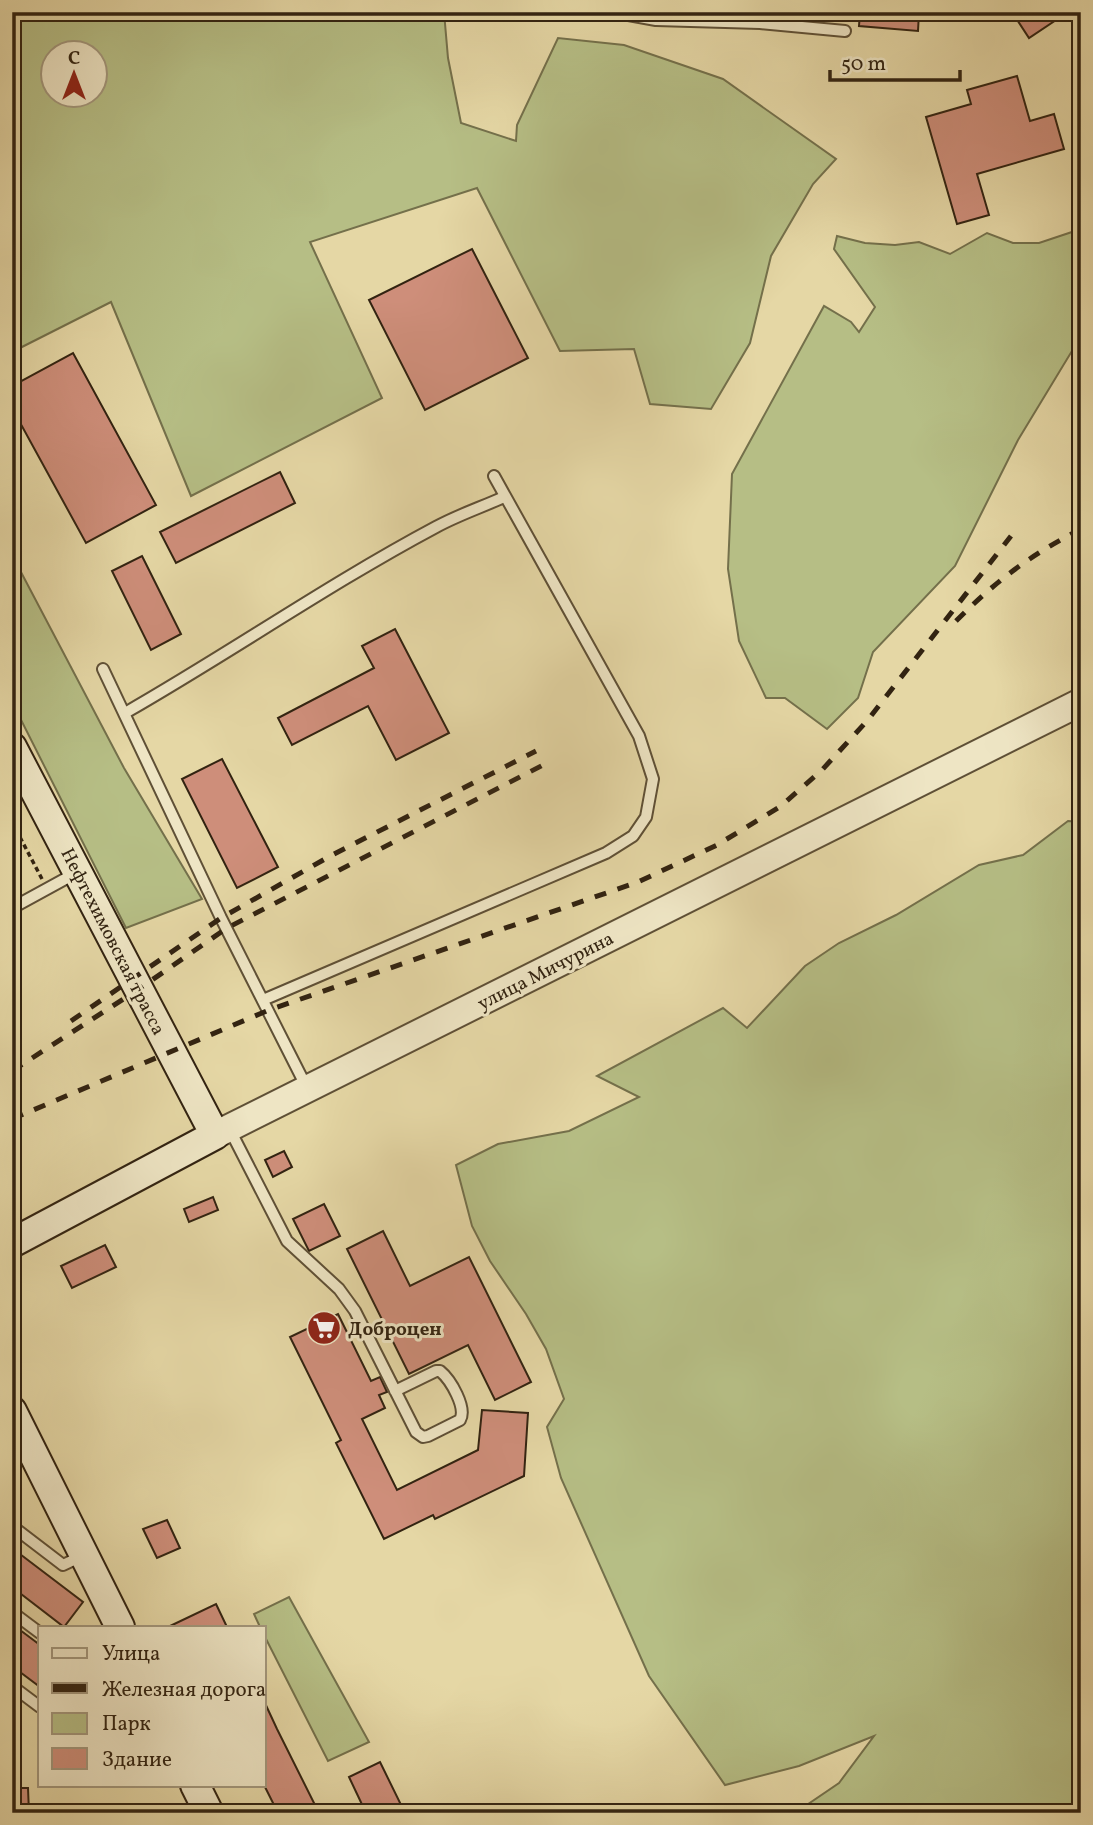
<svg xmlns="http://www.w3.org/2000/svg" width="1093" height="1825" font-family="Vollkorn,serif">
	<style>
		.green { fill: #b6be85; stroke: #74704b; stroke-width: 2; fill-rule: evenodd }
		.building { fill: #ce8e7a; stroke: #322311; stroke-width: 2 }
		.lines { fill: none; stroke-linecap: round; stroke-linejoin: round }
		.service-casing { stroke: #5f5036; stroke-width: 14 }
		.tertiary-casing { stroke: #5f5036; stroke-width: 30 }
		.secondary-casing { stroke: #322311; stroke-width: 32 }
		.path { stroke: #322311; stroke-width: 3.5; stroke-dasharray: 5 3.5; stroke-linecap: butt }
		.service { stroke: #eee5c4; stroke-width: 10 }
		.tertiary { stroke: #eee5c4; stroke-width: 26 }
		.secondary { stroke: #eee5c4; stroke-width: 28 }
		.rail { stroke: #322311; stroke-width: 5; stroke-dasharray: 12 12; stroke-linecap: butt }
		.labels { text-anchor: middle; stroke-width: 6; stroke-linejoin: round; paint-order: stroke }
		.street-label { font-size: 19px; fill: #322311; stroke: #eee5c4 }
		.poi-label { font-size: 19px; font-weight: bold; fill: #322311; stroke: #eee5c4; text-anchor: start }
	</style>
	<rect width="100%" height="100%" fill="#e5d7a5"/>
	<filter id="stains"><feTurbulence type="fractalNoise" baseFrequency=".00286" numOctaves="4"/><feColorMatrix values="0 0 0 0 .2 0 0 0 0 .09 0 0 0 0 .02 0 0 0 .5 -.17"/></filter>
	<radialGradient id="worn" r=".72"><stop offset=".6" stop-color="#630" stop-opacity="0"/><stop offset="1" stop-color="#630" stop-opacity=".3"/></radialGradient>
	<g class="green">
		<path d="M12 12H358L363 16 368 12H444L448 58 461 123 516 141 517 125 558 38 624 45 723 79 836 159 813 184 771 256 750 343 711 409 650 404 634 349 560 351 477 188 310 242 382 398 191 496 111 302 12 352ZM52 52H94V94H52Z"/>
		<path d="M1081 229V310L1075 346 1018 440 955 566 873 652 858 698 827 729 785 698H766L739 641 728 569 732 474 824 306 851 322 859 332 875 307 834 249 837 236 865 243 895 245 919 242 950 254 987 233 1013 243H1039Z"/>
		<path d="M12 555 124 768 202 899 126 928 12 702Z"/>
		<path d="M1068 821 1081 822V1813H795L839 1783 874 1736 799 1766 725 1785 649 1676 561 1478 547 1427 564 1399 546 1349 526 1314 490 1261 472 1226 456 1165 498 1144 569 1131 639 1097 597 1076 723 1008 747 1028 805 966 839 943 896 915 979 865 1023 855Z"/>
		<path d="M289 1597 369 1742 328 1761 264 1635V1627H260L254 1614Z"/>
	</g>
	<g class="building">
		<path d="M860 12H919L918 31 859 26Z"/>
		<path d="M1012 12H1068L1029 38Z"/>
		<path d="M1017 76 1030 121 1054 114 1064 149 977 174 989 215 957 224 926 117 971 104 967 90Z"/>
		<path d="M472 249 528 358 425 410 369 300Z"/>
		<path d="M73 353 156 505 86 543 12 408V386Z"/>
		<path d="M280 472 295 503 176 563 160 532Z"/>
		<path d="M142 556 181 634 151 650 112 571Z"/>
		<path d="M395 629 449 733 396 760 368 706 292 745 278 718 374 668 362 646Z"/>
		<path d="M222 759 278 867 237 888 182 779Z"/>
		<path d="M284 1151 292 1167 273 1177 265 1160Z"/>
		<path d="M213 1197 218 1210 189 1222 184 1209Z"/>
		<path d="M324 1204 340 1236 309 1251 293 1219Z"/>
		<path d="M383 1231 410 1286 469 1257 531 1382 495 1400 468 1345 409 1374 347 1249Z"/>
		<path d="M105 1245 116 1267 72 1288 61 1266Z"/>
		<path d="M338 1314 371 1381 380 1377 387 1392 379 1395 385 1408 362 1419 397 1490 478 1450 482 1410 528 1413 524 1476 435 1519 433 1515 384 1539 336 1443 341 1440 290 1337Z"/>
		<path d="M167 1520 180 1548 157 1558 143 1529Z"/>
		<path d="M12 1548 83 1602 64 1627 12 1587Z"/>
		<path d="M216 1604 227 1627H168Z"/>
		<path d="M12 1624 40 1645V1687L12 1666Z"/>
		<path d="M264 1701 277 1729 319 1813H278L264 1785Z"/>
		<path d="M380 1762 405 1813H366L358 1796 349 1777Z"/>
		<path d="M12 1788H28L29 1813H12Z"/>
	</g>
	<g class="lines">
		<g class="service-casing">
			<g id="service">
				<path d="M612 12 656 20 760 23 845 31"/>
				<path d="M103 669 221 918 307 1088"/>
				<path d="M125 713C230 653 329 584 436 527 458 515 482 507 504 497"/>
				<path d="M12 908 76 873"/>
				<path d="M263 1000 606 853 633 836 646 817 653 779 639 736 494 476"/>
				<path d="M229 1128 287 1241 339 1289 355 1311 416 1432 423 1437 428 1436 460 1420C467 1408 451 1380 440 1371H436L395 1391"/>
				<path d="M12 1526 63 1565 82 1556"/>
				<path d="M12 1612 40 1633"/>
				<path d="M12 1686 40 1707"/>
			</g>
		</g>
		<g class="tertiary-casing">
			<path id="tertiary" d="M215 1135 1081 702"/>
		</g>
		<g class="secondary-casing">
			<g id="secondary">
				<path d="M12 747 215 1135 12 1243"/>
				<path d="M12 1411 120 1627"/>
				<path d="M195 1785 209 1813"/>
			</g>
		</g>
		<path class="path" d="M12 822 42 879"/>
		<use href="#service" class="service"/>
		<use href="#tertiary" class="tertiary"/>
		<use href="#secondary" class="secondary"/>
		<g class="rail">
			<path d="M956 621C997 580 1029 556 1081 529"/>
			<path d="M71 1021 221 918 332 855 536 751"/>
			<path d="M12 1071 139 989 227 928 545 764"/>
			<path d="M12 1119 269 1010 638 882 717 845 781 806 822 770 867 721 1011 536"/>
		</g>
	</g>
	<defs>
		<g id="supermarket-disc" transform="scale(1.75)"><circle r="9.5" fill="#8f2418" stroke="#eee5c4"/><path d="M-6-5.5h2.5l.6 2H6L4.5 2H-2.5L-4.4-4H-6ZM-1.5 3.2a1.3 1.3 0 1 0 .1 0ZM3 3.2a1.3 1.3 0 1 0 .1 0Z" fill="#fff"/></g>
	</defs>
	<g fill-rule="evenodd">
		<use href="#supermarket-disc" x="324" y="1328"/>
	</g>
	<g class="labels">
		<g class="street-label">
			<text transform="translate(114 941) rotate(63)" y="7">Нефтехимовская трасса</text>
			<text transform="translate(545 970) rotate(-27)" y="7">улица Мичурина</text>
		</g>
		<g class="poi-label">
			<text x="348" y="1335">Доброцен</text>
		</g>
	</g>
	<rect width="1093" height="1825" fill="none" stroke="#e5d7a5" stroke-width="42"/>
	<rect x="14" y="14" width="1065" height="1797" fill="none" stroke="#322311" stroke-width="3.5"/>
	<rect x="21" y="21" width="1051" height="1783" fill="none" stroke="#322311" stroke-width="2"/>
	<rect x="38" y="1626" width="228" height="161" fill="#eee5c4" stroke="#a3977c" stroke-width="2"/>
	<rect x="52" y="1648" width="35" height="10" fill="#eee5c4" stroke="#a3977c" stroke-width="2"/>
	<text x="102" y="1660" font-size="21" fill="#322311">Улица</text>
	<rect x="52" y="1683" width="35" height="10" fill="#322311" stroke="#a3977c" stroke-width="2"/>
	<text x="102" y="1696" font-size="21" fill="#322311">Железная дорога</text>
	<rect x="52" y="1713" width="35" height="21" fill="#b6be85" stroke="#a3977c" stroke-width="2"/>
	<text x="102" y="1730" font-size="21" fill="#322311">Парк</text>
	<rect x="52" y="1748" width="35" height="21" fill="#ce8e7a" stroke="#a3977c" stroke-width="2"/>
	<text x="102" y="1766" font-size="21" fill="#322311">Здание</text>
	<g transform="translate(74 74)"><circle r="33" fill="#eee5c4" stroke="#a3977c" stroke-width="2"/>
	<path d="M0-5L12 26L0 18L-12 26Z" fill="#8f2418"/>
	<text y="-10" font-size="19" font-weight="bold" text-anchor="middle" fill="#322311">С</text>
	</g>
	<path d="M830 70v10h130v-10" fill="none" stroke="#322311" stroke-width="3.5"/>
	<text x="841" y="70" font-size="21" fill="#322311" stroke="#eee5c4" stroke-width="5" paint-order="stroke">50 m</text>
	<rect width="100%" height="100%" filter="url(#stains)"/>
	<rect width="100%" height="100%" fill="url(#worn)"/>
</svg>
